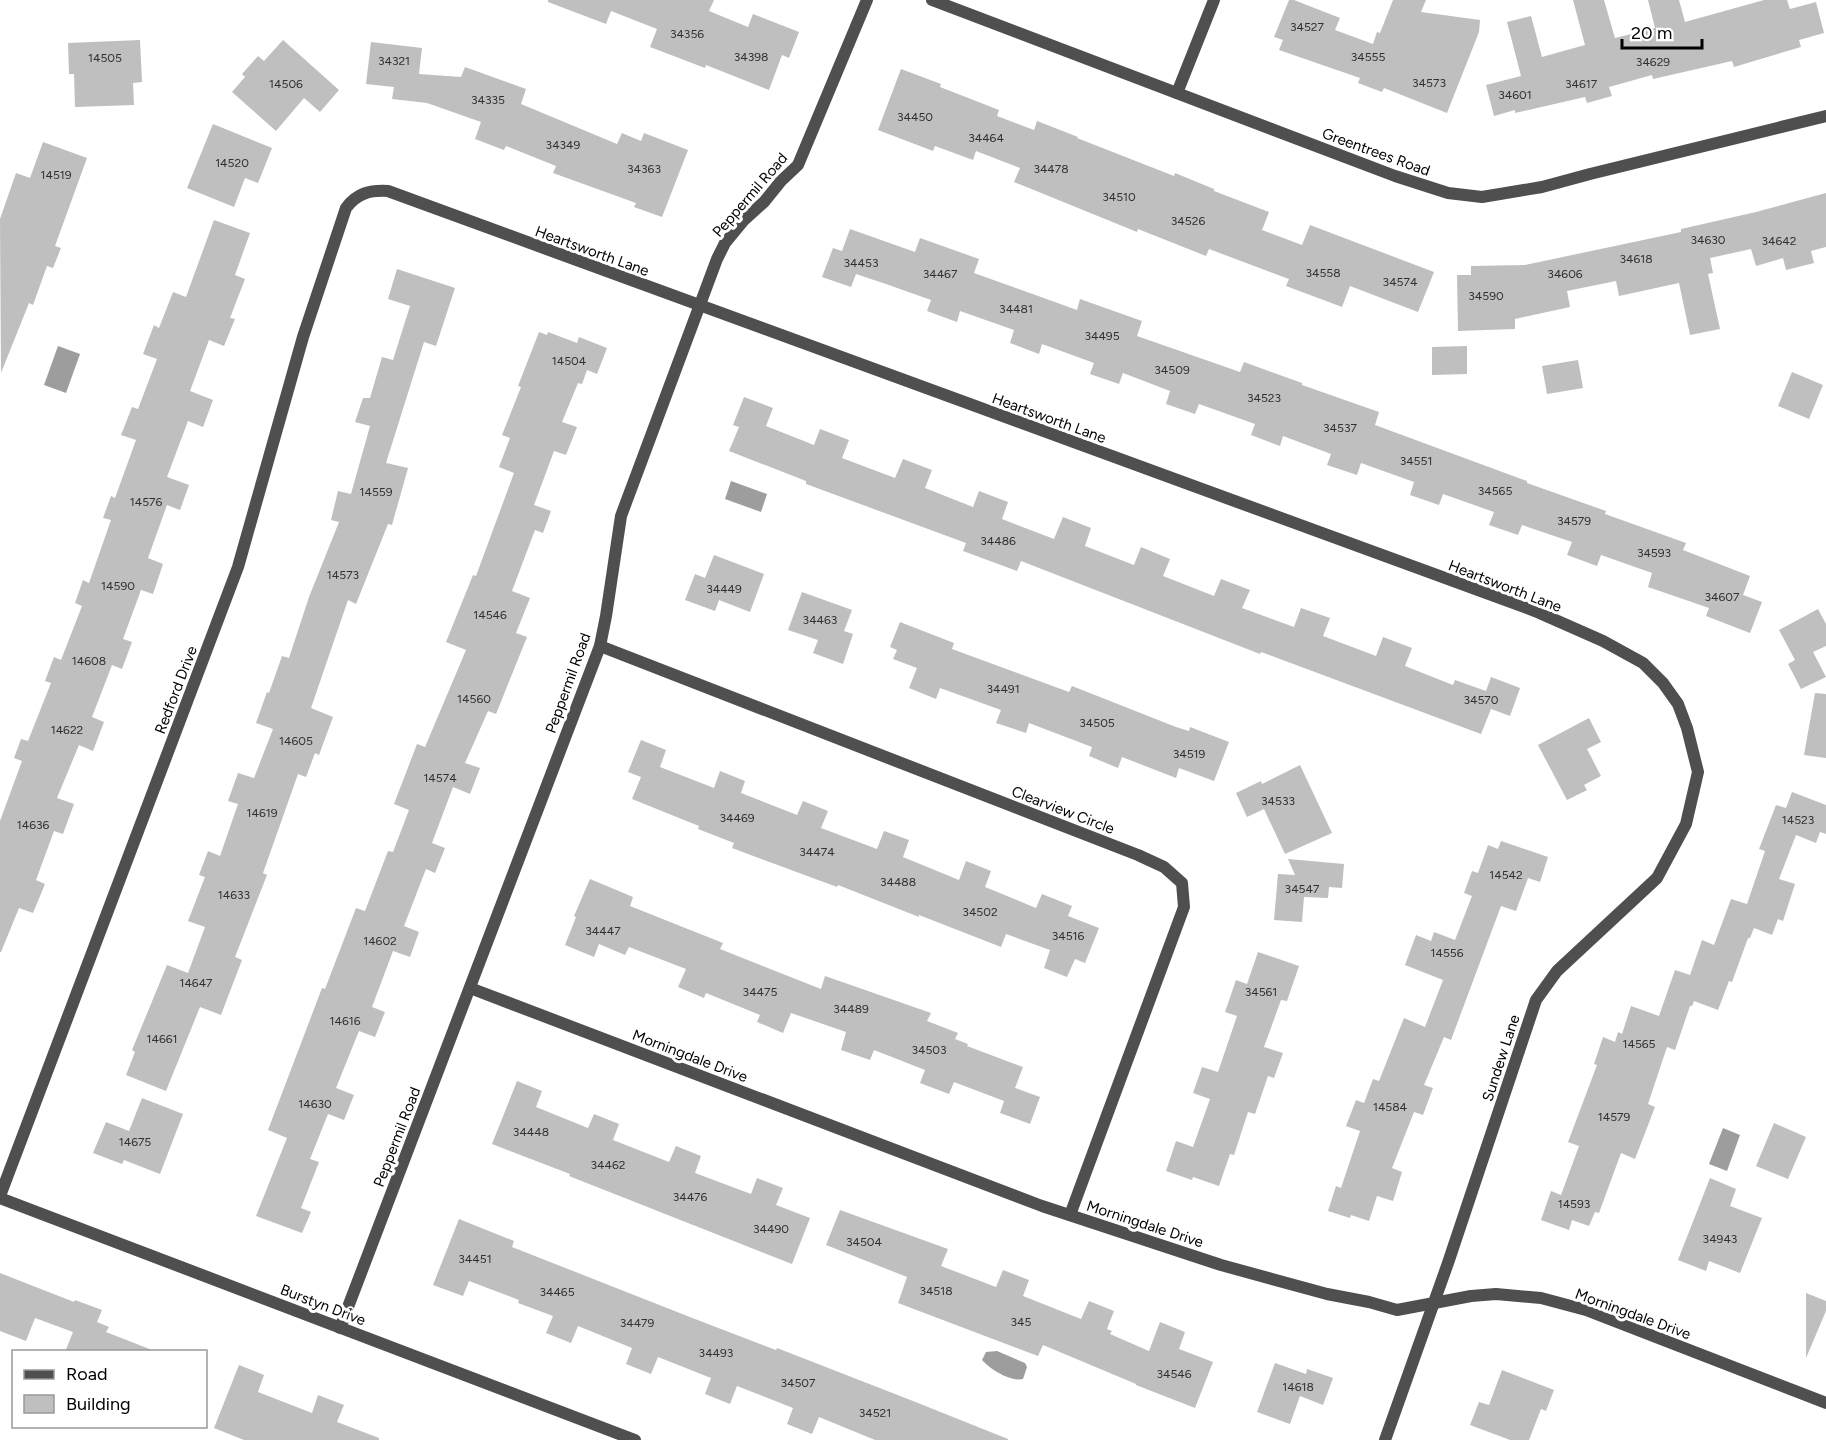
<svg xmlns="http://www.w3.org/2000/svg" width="1826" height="1440" font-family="Figtree,sans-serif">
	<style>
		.water { fill: #9d9d9d }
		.building { fill: #bfbfbf }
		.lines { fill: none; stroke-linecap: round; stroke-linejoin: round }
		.minor { stroke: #4f4f4f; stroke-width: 12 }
		.labels { text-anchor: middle; stroke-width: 6; stroke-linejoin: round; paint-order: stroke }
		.number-label { font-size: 12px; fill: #303030 }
		.street-label { font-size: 15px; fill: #000; stroke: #fff }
	</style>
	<rect width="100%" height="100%" fill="#fff"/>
	<g class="water">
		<path d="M58 346 80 354 66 393 44 385Z"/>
		<path d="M731 481 767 494 761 512 725 499Z"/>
		<path d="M1723 1128 1740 1135 1727 1171 1709 1164Z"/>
		<path d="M997 1351 1025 1363 1027 1367 1023 1379C1010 1382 990 1369 982 1360L986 1352Z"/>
	</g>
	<g class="building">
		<path d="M548 0H714L709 11 748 27 753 14 799 32 789 58 782 55 769 90 706 65 705 68 650 47 657 29 611 11 606 24 548 2Z"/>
		<path d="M1289 0H1294L1340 18 1335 30 1373 44 1377 32 1380 33 1393 0H1426L1421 12 1480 20 1479 32 1447 113 1384 88 1382 92 1358 83 1360 78 1279 50 1283 40 1274 37Z"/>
		<path d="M1573 0H1604L1615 38 1655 28 1648 0H1679L1685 22 1764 0H1787L1790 9 1816 2 1824 33 1799 40 1801 47 1734 67 1732 61 1653 79 1652 75 1609 87 1612 96 1587 103 1585 97 1515 113V110L1494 116 1486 85 1521 76 1507 22 1531 16 1542 57 1585 45Z"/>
		<path d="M140 40 142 82 133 83 134 105 75 107 74 74H69L68 43Z"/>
		<path d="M283 40 339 90 320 112 304 98 276 131 232 92 245 77 242 74 258 56 264 61Z"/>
		<path d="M371 42 422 48 419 74 461 77 465 67 526 89 521 104 617 144 622 133 641 141 644 133 688 150 662 217 634 207 636 203 553 173 556 166 506 146 504 150 475 139 481 122 427 103 392 99 394 87 366 84Z"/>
		<path d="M901 69 941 84 940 87 999 110 997 116 1034 130 1037 121 1078 137 1077 138 1174 176 1175 173 1214 189V191L1269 212 1262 230 1302 245 1310 225 1434 272 1418 312 1350 286 1342 307 1286 286 1289 279 1209 249 1206 256 1138 229 1137 232 1014 182 1020 168 976 151 973 160 935 146 933 151 878 130Z"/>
		<path d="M213 124 272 148 258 183 245 178 234 207 187 188Z"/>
		<path d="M43 142 87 158 55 246 61 248 53 268 47 266 33 305 29 303 1 373 0 219 16 173 30 178Z"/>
		<path d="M1826 193V247L1811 251 1814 263 1786 270 1783 258 1756 266 1751 249 1710 258 1713 273 1708 274 1720 329 1690 335 1679 283 1619 296 1616 281 1567 291 1570 307 1515 319V329L1458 331 1457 275H1471V266L1525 265 1681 232V229L1756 212Z"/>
		<path d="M214 220 250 233 235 275 245 279 230 318 235 319 224 346 209 340 190 391 213 400 203 427 188 421 167 477 189 485 180 510 167 505 148 558 163 564 153 594 141 590 123 639 132 642 122 669 112 665 92 717 104 722 93 751 79 745 57 798 74 804 63 834 54 831 36 880 45 884 33 913 19 908 1 952H0V821L22 761 14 758 21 739 28 741 51 683 45 681 54 657 61 660 82 606 75 603 83 580 89 583 111 520 103 518 111 496 115 498 136 440 121 435 132 407 138 409 157 359 143 354 154 325 159 328 173 292 186 297Z"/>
		<path d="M850 229 915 252 920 238 979 259 974 273 1077 310 1080 299 1142 321 1137 336 1240 372 1244 362 1302 383V385L1379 412 1375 425 1527 481V483L1606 511 1605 514 1686 543 1683 550 1750 576 1743 595 1762 602 1750 633 1706 616 1709 608 1648 587 1652 573 1601 555 1597 566 1567 555 1572 542 1522 525 1518 535 1489 525 1494 512 1443 494 1439 505 1410 495 1414 482 1361 463 1357 475 1327 465 1331 454 1283 436 1280 446 1251 435 1255 424 1199 404 1195 414 1166 404 1170 391 1123 373 1119 384 1090 374 1094 363 1042 344 1039 354 1010 343 1014 330 960 311 957 322 927 311 931 300 886 284 856 274 851 287 822 277 833 248 842 251Z"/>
		<path d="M397 269 455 288 436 346 424 342 386 463 408 468 392 525 388 524 356 604 348 600 311 708 333 717 319 755 315 753 306 777 298 774 263 873 267 875 235 957 242 960 221 1015 200 1007 166 1091 126 1075 135 1052 132 1050 167 965 188 973 205 927 188 921 205 877 199 875 208 851 220 856 238 804 228 801 238 773 254 778 273 729 256 723 267 692 269 693 282 656 289 658 309 597 339 522 331 520 338 491 351 494 370 426 355 422 363 398H370L382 357 393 360 410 306 388 299Z"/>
		<path d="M539 332 547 335 548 332 577 343 579 337 607 348 597 374 587 370 582 384 578 383 562 422 577 427 566 455 554 451 534 505 551 511 543 533 535 530 512 591 530 598 516 633 527 637 496 714 488 711 465 763 480 768 470 794 453 787 432 843 445 848 435 873 426 869 404 926 419 932 410 957 393 951 372 1007 385 1012 375 1037 359 1031 336 1088 354 1095 344 1120 328 1114 310 1159 319 1162 301 1208 311 1212 302 1233 256 1216 287 1138 268 1130 322 988 325 989 356 908 365 911 388 851 393 852 409 810 394 804 417 744 425 747 466 650 446 642 473 575 476 576 514 473 499 467 510 438 502 435 521 387 518 386Z"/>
		<path d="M1467 346V374L1432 375V347Z"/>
		<path d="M1578 360 1583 388 1547 394 1542 366Z"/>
		<path d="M1792 372 1823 385 1809 419 1778 406Z"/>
		<path d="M744 397 773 408 766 426 814 445 820 429 849 440 842 458 895 478 903 459 932 470 925 488 973 507 979 491 1008 502 1002 519 1054 539 1063 517 1091 528 1085 546 1134 565 1141 547 1170 559 1163 576 1214 596 1221 579 1250 590 1242 608 1294 627 1301 608 1330 618 1323 636 1376 656 1383 637 1412 648 1405 666 1453 685 1455 680 1486 691 1491 677 1520 688 1510 716 1491 709 1481 734 1261 652 1260 654 1021 561 1017 571 963 551 966 543 806 484V481L729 451 739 427 733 425Z"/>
		<path d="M714 555 764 574 750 612 719 600 715 611 685 600 695 574 705 578Z"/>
		<path d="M802 592 852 610 844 631 853 634 843 664 813 653 818 640 788 630Z"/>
		<path d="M1818 609 1826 624V646L1813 652 1826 677 1801 689 1788 664 1795 660 1779 630Z"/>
		<path d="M900 622 954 643 952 649 1069 692 1072 686 1176 727 1189 731 1190 727 1229 742 1214 781 1179 768 1176 778 1122 757 1118 768 1089 756 1092 747 1029 723 1026 733 996 723 1001 710 940 688 936 699 909 688 917 668 893 659 897 650 890 647Z"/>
		<path d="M1815 693 1826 694V758L1804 755Z"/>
		<path d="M1589 718 1601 742 1587 749 1601 776 1584 785 1587 790 1567 800 1538 745Z"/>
		<path d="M641 740 666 750 660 767 714 788 720 771 745 781 741 793 797 815 803 801 828 811 821 828 877 849 884 831 909 840 903 857 959 880 966 861 991 871 985 887 1036 908 1042 894 1072 906 1068 916 1099 928 1085 963 1075 959 1067 977 1044 968 1050 950 1006 934 1001 947 919 915V917L838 885 837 887 732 848 734 843 698 829 699 826 632 799 641 777 628 772Z"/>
		<path d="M1300 765 1332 833 1285 854 1264 809 1247 817 1236 793 1261 781 1262 784Z"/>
		<path d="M1792 792 1826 805V834L1820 832 1816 843 1796 835 1779 879 1795 884 1783 921 1778 919 1772 935 1754 928 1750 938H1748L1732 982 1729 981 1718 1010 1694 1001 1692 1006H1690L1675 1050 1667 1047 1648 1104 1655 1107 1635 1159 1621 1153 1599 1213 1595 1212 1589 1226 1572 1220 1569 1230 1541 1220 1551 1191 1561 1195 1579 1146 1568 1142 1597 1065 1594 1064 1603 1037 1615 1042 1618 1032 1622 1034 1631 1006 1659 1016 1675 970 1690 975 1702 940 1714 945 1731 899 1747 904 1765 851 1759 849 1776 805 1786 808Z"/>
		<path d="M1501 841 1548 857 1540 882 1528 878 1516 911 1501 906 1451 1040 1444 1037 1424 1085 1433 1088 1423 1115 1414 1112 1392 1168 1402 1172 1393 1201 1377 1196 1369 1221 1351 1215 1350 1218 1328 1211 1336 1186 1341 1188 1360 1131 1346 1126 1356 1100 1364 1103 1373 1079 1379 1081 1404 1018 1425 1027 1443 980 1405 965 1416 935 1431 941 1434 932 1455 940 1472 896 1464 893 1472 871 1478 873 1488 845 1498 849Z"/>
		<path d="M1288 859 1344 864 1342 888 1329 887 1328 898 1304 897 1302 922 1274 920 1278 874 1295 875Z"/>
		<path d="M590 879 633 897 630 906 723 943 720 949 821 989 825 976 931 1013 927 1021 958 1033 955 1039 968 1044 967 1046 1023 1067 1015 1088 1040 1097 1030 1124 1000 1113 1004 1101 954 1082 949 1094 920 1083 925 1070 874 1050 870 1060 841 1050 846 1032 791 1013 783 1033 757 1022 760 1015 706 993 704 998 678 987 686 969 629 947 625 955 599 944 594 957 565 945 576 917 574 916Z"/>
		<path d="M1258 952 1299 966 1287 1001 1281 1000 1264 1047 1283 1053 1274 1078 1268 1076 1255 1114 1248 1112 1234 1155 1230 1154 1219 1186 1193 1177 1192 1180 1166 1171 1176 1141 1193 1147 1210 1099 1193 1093 1202 1067 1218 1072 1237 1016 1225 1012 1236 980 1247 984Z"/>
		<path d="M517 1081 542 1091 536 1107 588 1128 594 1114 619 1124 613 1140 669 1162 676 1146 701 1156 695 1173 751 1194 757 1178 783 1188 776 1205 810 1218 792 1264 569 1176 570 1174 492 1144Z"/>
		<path d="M142 1098 183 1114 160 1174 124 1160 122 1164 93 1153 106 1122 129 1131Z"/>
		<path d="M1774 1123 1806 1137 1788 1179 1756 1166Z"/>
		<path d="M1710 1178 1736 1189 1730 1206 1762 1218 1740 1273 1709 1261 1706 1271 1678 1260Z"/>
		<path d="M840 1210 948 1249 941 1266 996 1287 1003 1270 1029 1280 1023 1296 1081 1319 1089 1301 1114 1311 1107 1329 1112 1331 1110 1334 1149 1351 1160 1322 1185 1332 1179 1349 1213 1362 1195 1408 1136 1385V1384L1043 1345 1038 1356 898 1303 907 1277 826 1245Z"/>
		<path d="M459 1219 514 1241 512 1247 695 1319 776 1350 777 1348 913 1401 1008 1439V1440H875L819 1417 812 1434 787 1424 793 1408 737 1386 730 1404 705 1394 711 1378 658 1357 651 1374 626 1364 632 1348 578 1326 571 1343 546 1333 553 1316 518 1303 519 1300 469 1281 463 1296 433 1285Z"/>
		<path d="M0 1273 74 1302 75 1300 102 1310 97 1322 109 1327 106 1332 152 1350 151 1352H65L73 1332 35 1318 26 1341 0 1331Z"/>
		<path d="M1806 1293 1826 1301V1311L1806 1358Z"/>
		<path d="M1275 1363 1306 1374 1307 1369 1333 1378 1323 1405 1300 1396 1290 1424 1257 1412Z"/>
		<path d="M239 1365 264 1375 258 1392 312 1413 318 1395 344 1405 337 1422 379 1438V1440H244L214 1428Z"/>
		<path d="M1502 1370 1554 1390 1546 1411 1541 1409 1529 1440H1510L1470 1425 1479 1402 1489 1405Z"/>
	</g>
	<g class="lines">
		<g class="minor">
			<path d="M932 0 1395 176 1448 193 1482 197 1542 187 1590 174 1826 116"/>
			<path d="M1177 93 1214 0"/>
			<path d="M600 646 1138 855 1164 867 1182 883 1184 907 1070 1215"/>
			<path d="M470 988 1042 1206 1221 1265 1327 1294 1369 1302 1397 1310 1471 1296 1496 1294 1541 1298 1586 1310 1826 1403"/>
			<path d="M0 1196 238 567 303 337 346 208C357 193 370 190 388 191L1535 611 1603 641 1643 663 1663 683 1678 704 1687 728 1698 772 1686 824 1657 878 1557 971 1536 1000 1448 1263 1385 1440"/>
			<path d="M0 1198 635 1440"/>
			<path d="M340 1328 600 646 606 616 621 516 717 259 725 243 744 220 764 202 781 181 798 165 867 0"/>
		</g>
	</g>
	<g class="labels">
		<g class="number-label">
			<text x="1307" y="31">34527</text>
			<text x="687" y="38">34356</text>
			<text x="751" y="61">34398</text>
			<text x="1368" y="61">34555</text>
			<text x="105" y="62">14505</text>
			<text x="394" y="65">34321</text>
			<text x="1653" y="66">34629</text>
			<text x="1429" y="87">34573</text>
			<text x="286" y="88">14506</text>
			<text x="1581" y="88">34617</text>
			<text x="1515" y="99">34601</text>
			<text x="488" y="104">34335</text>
			<text x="915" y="121">34450</text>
			<text x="986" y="142">34464</text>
			<text x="563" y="149">34349</text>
			<text x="232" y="167">14520</text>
			<text x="644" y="173">34363</text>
			<text x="1051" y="173">34478</text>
			<text x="56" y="179">14519</text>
			<text x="1119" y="201">34510</text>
			<text x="1188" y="225">34526</text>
			<text x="1708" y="244">34630</text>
			<text x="1779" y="245">34642</text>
			<text x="1636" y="263">34618</text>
			<text x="861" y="267">34453</text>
			<text x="1323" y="277">34558</text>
			<text x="940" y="278">34467</text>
			<text x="1565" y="278">34606</text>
			<text x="1400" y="286">34574</text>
			<text x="1486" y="300">34590</text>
			<text x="1016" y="313">34481</text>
			<text x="1102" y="340">34495</text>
			<text x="569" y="365">14504</text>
			<text x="1172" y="374">34509</text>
			<text x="1264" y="402">34523</text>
			<text x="1340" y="432">34537</text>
			<text x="1416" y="465">34551</text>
			<text x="1495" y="495">34565</text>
			<text x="376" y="496">14559</text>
			<text x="146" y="506">14576</text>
			<text x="1574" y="525">34579</text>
			<text x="998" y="545">34486</text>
			<text x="1654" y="557">34593</text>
			<text x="343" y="579">14573</text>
			<text x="118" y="590">14590</text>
			<text x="724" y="593">34449</text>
			<text x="1722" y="601">34607</text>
			<text x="490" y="619">14546</text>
			<text x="820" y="624">34463</text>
			<text x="89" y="665">14608</text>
			<text x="1003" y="693">34491</text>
			<text x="474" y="703">14560</text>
			<text x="1481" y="704">34570</text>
			<text x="1097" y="727">34505</text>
			<text x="67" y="734">14622</text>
			<text x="296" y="745">14605</text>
			<text x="1189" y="758">34519</text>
			<text x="440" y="782">14574</text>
			<text x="1278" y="805">34533</text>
			<text x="262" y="817">14619</text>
			<text x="737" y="822">34469</text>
			<text x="1798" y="824">14523</text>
			<text x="33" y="829">14636</text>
			<text x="817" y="856">34474</text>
			<text x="1506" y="879">14542</text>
			<text x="898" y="886">34488</text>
			<text x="1302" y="893">34547</text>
			<text x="234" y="899">14633</text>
			<text x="980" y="916">34502</text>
			<text x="603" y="935">34447</text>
			<text x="1068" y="940">34516</text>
			<text x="380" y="945">14602</text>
			<text x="1447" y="957">14556</text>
			<text x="196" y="987">14647</text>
			<text x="760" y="996">34475</text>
			<text x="1261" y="996">34561</text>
			<text x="851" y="1013">34489</text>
			<text x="345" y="1025">14616</text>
			<text x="162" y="1043">14661</text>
			<text x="1639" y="1048">14565</text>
			<text x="929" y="1054">34503</text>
			<text x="315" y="1108">14630</text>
			<text x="1390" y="1111">14584</text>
			<text x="1614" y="1121">14579</text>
			<text x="531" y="1136">34448</text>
			<text x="135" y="1146">14675</text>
			<text x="608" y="1169">34462</text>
			<text x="690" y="1201">34476</text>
			<text x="1574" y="1208">14593</text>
			<text x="771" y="1233">34490</text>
			<text x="1720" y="1243">34943</text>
			<text x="864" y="1246">34504</text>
			<text x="475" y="1263">34451</text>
			<text x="936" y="1295">34518</text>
			<text x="557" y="1296">34465</text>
			<text x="1021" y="1326">345</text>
			<text x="637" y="1327">34479</text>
			<text x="716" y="1357">34493</text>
			<text x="1174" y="1378">34546</text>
			<text x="798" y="1387">34507</text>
			<text x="1298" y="1391">14618</text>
			<text x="875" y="1417">34521</text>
		</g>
		<g class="street-label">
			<text transform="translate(1376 152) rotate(20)" y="5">Greentrees Road</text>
			<text transform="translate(750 195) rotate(-49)" y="5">Peppermil Road</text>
			<text transform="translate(592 251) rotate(20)" y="5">Heartsworth Lane</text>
			<text transform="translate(1049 418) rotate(20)" y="5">Heartsworth Lane</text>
			<text transform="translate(1505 586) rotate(21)" y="5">Heartsworth Lane</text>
			<text transform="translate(568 683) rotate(-70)" y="5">Peppermil Road</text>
			<text transform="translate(176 690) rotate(-69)" y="5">Redford Drive</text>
			<text transform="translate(1063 810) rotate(21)" y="5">Clearview Circle</text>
			<text transform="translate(690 1056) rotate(21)" y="5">Morningdale Drive</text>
			<text transform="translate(1501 1058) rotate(-72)" y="5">Sundew Lane</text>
			<text transform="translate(397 1137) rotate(-69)" y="5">Peppermil Road</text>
			<text transform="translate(1145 1224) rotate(18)" y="5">Morningdale Drive</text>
			<text transform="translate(323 1305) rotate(21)" y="5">Burstyn Drive</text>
			<text transform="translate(1633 1314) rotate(20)" y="5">Morningdale Drive</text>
		</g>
	</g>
	<rect x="12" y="1350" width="195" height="78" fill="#ffffff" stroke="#999999" stroke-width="1.5"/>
	<rect x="24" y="1370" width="30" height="9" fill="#4f4f4f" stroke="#999999" stroke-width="1.5"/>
	<text x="66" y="1380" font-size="18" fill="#000000">Road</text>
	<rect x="24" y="1395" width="30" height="18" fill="#bfbfbf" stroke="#999999" stroke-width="1.5"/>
	<text x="66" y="1410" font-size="18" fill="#000000">Building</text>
	<path d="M1622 39v9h80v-9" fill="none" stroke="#000000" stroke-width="3"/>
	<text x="1631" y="39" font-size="18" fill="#000000" stroke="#ffffff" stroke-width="4.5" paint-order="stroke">20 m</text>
</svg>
